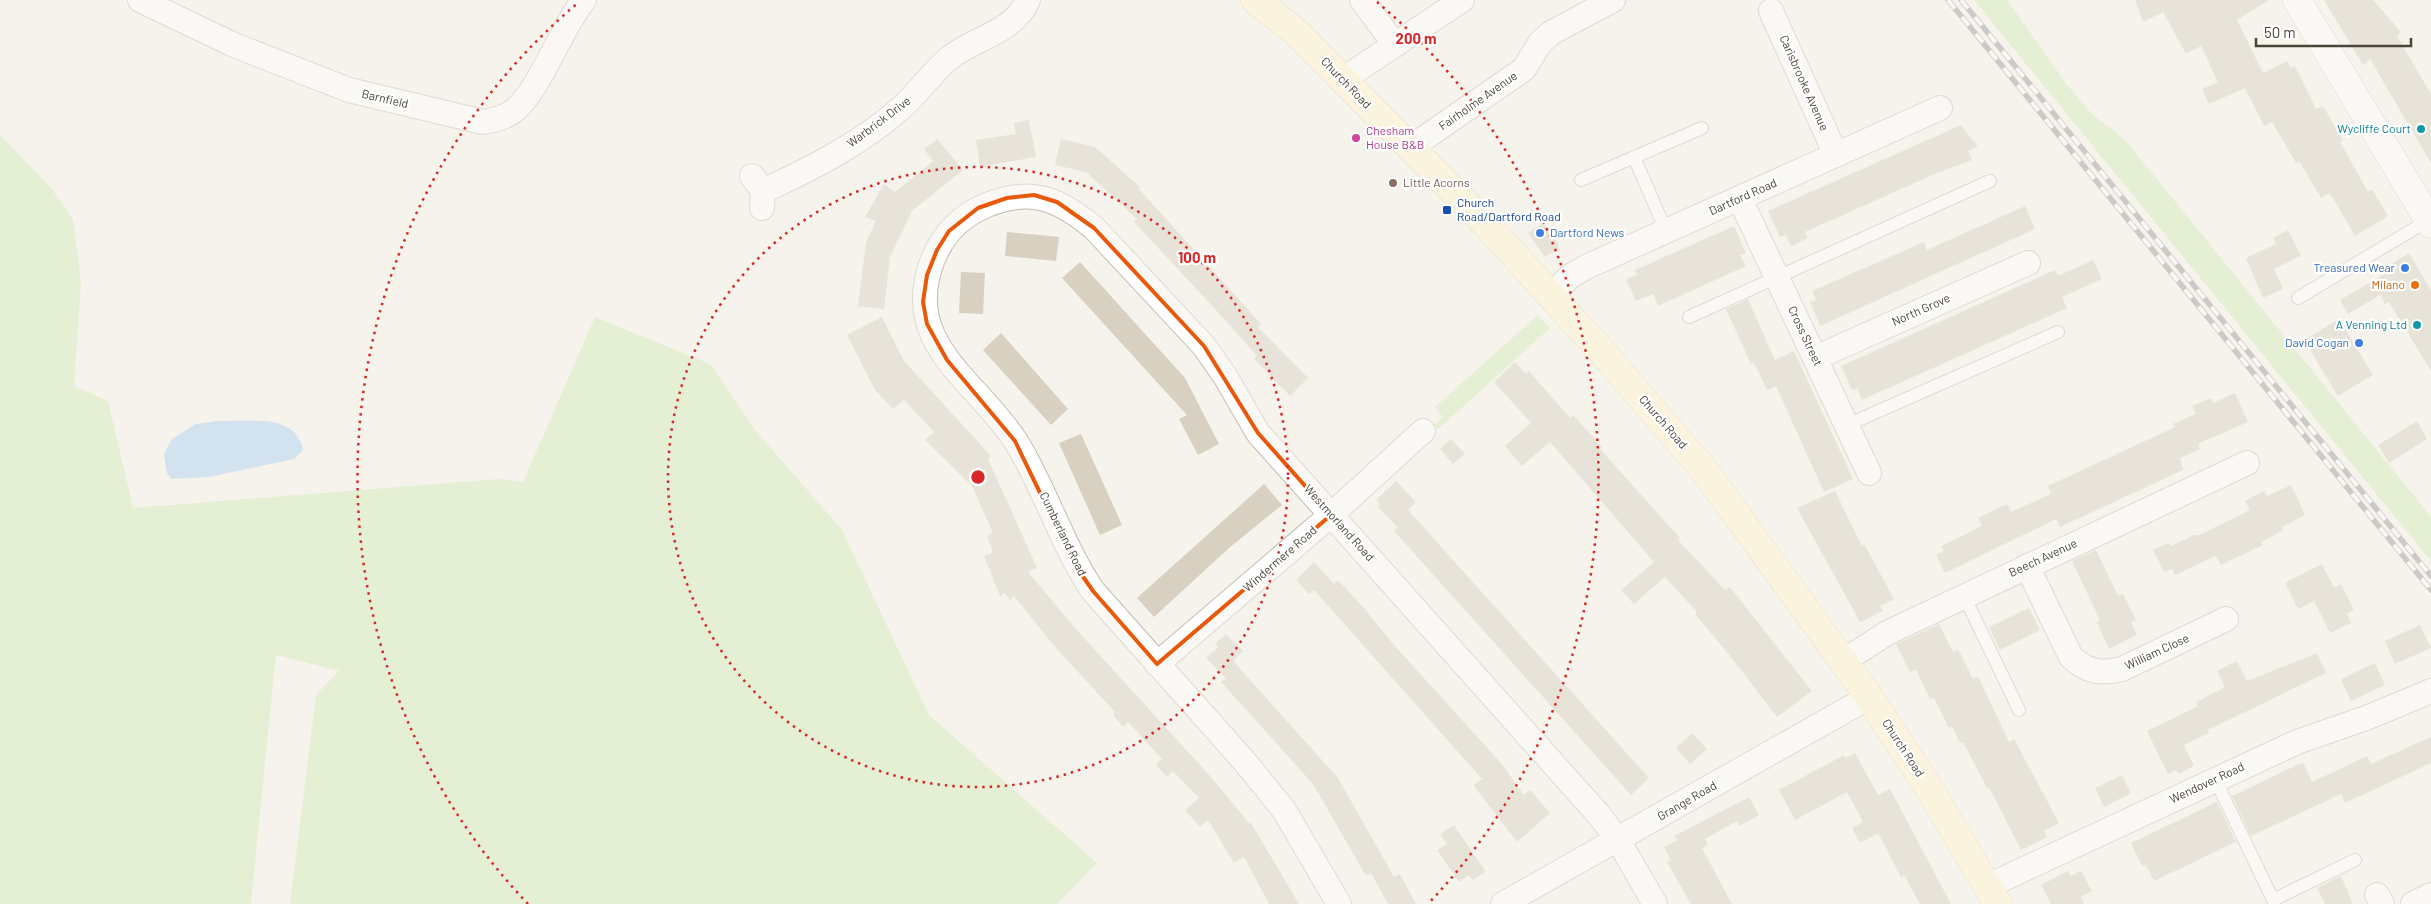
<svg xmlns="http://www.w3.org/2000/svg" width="2431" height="904" font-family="Barlow,sans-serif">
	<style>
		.green { fill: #cfeab5 }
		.water { fill: #a9cff2 }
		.building { fill: #d8d0c1 }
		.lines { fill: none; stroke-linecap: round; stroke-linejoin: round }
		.service-casing { stroke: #c2bcae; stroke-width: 14 }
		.minor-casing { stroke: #c2bcae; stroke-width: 26 }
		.tertiary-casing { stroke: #c2bcae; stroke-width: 29 }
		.secondary-casing { stroke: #d6ca9b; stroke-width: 29 }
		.service { stroke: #fff; stroke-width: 12 }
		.minor { stroke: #fff; stroke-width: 24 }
		.tertiary { stroke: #fff; stroke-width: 28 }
		.secondary { stroke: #fff6cd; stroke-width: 28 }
		.rail-casing { stroke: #9a9a9a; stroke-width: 5.5 }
		.rail { stroke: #fff; stroke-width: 4; stroke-dasharray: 11; stroke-linecap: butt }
		.marked { fill: none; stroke: #e8590c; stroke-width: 4; stroke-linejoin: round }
		.ring { fill: none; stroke: #d62828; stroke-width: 2.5; stroke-dasharray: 2.5 5 }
		.culture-dot { fill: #0f9aa8; stroke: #fff; stroke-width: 2 }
		.hotel-dot { fill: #d1479c; stroke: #fff; stroke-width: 2 }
		.education-dot { fill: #8d6e63; stroke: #fff; stroke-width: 2 }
		.transit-dot { fill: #1a4fb4; stroke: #fff; stroke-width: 2 }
		.shop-dot { fill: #3f7fe0; stroke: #fff; stroke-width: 2 }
		.food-dot { fill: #e8710a; stroke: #fff; stroke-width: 2 }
		.labels { text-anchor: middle; stroke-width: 4.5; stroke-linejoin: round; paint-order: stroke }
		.street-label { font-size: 12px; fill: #4b4539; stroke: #fff }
		.culture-label { font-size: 12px; fill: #0d838f; stroke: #fff; text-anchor: end }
		.hotel-label { font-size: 12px; fill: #b23c85; stroke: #fff; text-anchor: start }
		.education-label { font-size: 12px; fill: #785e54; stroke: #fff; text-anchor: start }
		.transit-label { font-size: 12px; fill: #164399; stroke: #fff; text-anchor: start }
		.shop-label { font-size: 12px; fill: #366cbe; stroke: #fff; text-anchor: end }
		.food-label { font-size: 12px; fill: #c56008; stroke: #fff; text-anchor: end }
		.centre { fill: #d62828; stroke: #fff; stroke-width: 2.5 }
		.ring-label { font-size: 15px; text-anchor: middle; font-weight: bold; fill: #d62828; stroke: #fff; stroke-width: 4.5; stroke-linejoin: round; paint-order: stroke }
	</style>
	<rect width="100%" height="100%" fill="#f6f3ec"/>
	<g class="green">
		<path d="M1974 0H2007L2068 86 2091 113 2126 141 2431 517V561Z"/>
		<path d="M0 135 51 188 73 219 81 282 74 386 108 401 133 508 499 479 523 482 595 317 710 364 756 431 842 530 929 715 1097 863 1057 904H290L316 695 339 671 276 655 251 904H0Z"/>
		<path d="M1538 315 1550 328 1438 429 1434 425 1443 417 1435 407Z"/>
	</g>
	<path class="water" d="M217 421C248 422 296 412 303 450L294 459 209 477 171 479 167 473 164 454 172 439 196 424Z"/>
	<g class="building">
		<path d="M2135 0H2269L2237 20 2263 73 2287 61 2291 68 2295 66 2316 109 2323 106 2343 140 2340 142 2368 192 2372 189 2388 216 2355 236 2330 193 2321 198 2299 161 2296 163 2272 122 2264 126 2245 88 2209 104 2202 89 2218 82 2201 46 2186 54 2163 12 2143 22Z"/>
		<path d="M2324 0H2373L2401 32 2397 36 2431 94V163L2370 59 2363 65Z"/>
		<path d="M1029 120 1036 157 980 167 976 140 1016 134 1014 123Z"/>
		<path d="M1961 125 1978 147 1968 151 1972 160 1930 176 1805 232 1808 238 1791 246 1786 235 1780 237 1768 211Z"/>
		<path d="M937 139 963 170 912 211 890 257 884 309 858 306 866 242 876 221 865 217 884 184 895 192 933 161 924 149Z"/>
		<path d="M1061 139 1095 147 1140 187 1139 189 1261 324 1258 327 1308 378 1290 396 1254 359 1257 356 1216 310 1134 222 1137 219 1086 172 1055 165Z"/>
		<path d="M2025 206 2035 229 1820 326 1810 302 1816 300 1812 291 1924 242 1927 250Z"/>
		<path d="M1543 223 1557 241 1559 249 1545 257 1528 233Z"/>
		<path d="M1734 226 1746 253 1740 255 1746 266 1658 306 1653 294 1636 301 1626 279 1637 275 1635 270Z"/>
		<path d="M2288 230 2301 256 2274 269 2283 289 2263 298 2246 258 2276 244 2273 238Z"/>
		<path d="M1007 232 1059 237 1056 261 1005 256Z"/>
		<path d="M2409 253 2431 290V371L2389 302 2385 304 2380 295 2348 314 2340 300 2388 272 2385 268Z"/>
		<path d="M2093 260 2102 279 2062 297 2067 308 1862 400 1857 388 1852 390 1841 366 2055 270 2058 276Z"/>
		<path d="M1080 262 1185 378 1219 444 1198 455 1179 419 1187 415 1062 278Z"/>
		<path d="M961 272 985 273 983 314 959 313Z"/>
		<path d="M1748 299 1775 360 1794 351 1853 479 1824 492 1776 386 1767 390 1754 363 1751 364 1726 309Z"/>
		<path d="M882 317 904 361 991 456 988 459 1037 568 1028 572 1076 629 1210 776 1250 824 1251 823 1299 904H1269L1244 857 1234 863 1208 820 1200 827 1185 810 1199 798 1173 771 1167 777 1156 765 1162 759 1128 722 1123 727 1113 715 1115 712 1055 647 1014 596 1010 600 1005 593 1000 596 984 556 993 552 987 536 993 533 972 486 925 440 934 432 904 400 893 409 875 390 847 335Z"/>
		<path d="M2339 319 2373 375 2338 396 2304 340Z"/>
		<path d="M1001 333 1068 409 1051 425 983 350Z"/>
		<path d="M1515 362 1526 374 1529 371 1570 418 1573 415 1602 447 1600 449 1680 538 1678 540 1725 590 1730 587 1812 691 1777 717 1731 657 1695 614 1697 612 1665 577 1634 604 1621 590 1654 562 1550 442 1522 466 1505 446 1531 423 1494 382Z"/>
		<path d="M2235 393 2248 422 2198 444 2200 449 2180 458 2183 470 2060 527 2056 519 1945 573 1936 555 1944 551 1941 546 1982 526 1978 518 2007 504 2011 512 2051 494 2048 486 2175 427 2173 424 2196 414 2192 406 2211 398 2213 403Z"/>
		<path d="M2417 421 2427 439 2389 463 2378 445Z"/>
		<path d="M1081 434 1122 525 1100 535 1059 443Z"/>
		<path d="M1451 439 1465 454 1453 464 1440 449Z"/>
		<path d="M1396 481 1416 502 1408 510 1649 778 1631 795 1394 531 1398 528 1378 507 1380 504 1376 500Z"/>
		<path d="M1264 484 1282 505 1229 548 1154 617 1137 598Z"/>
		<path d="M2291 485 2305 515 2282 527 2284 530 2261 542 2263 545 2221 565 2216 556 2175 575 2172 569 2164 572 2153 550 2169 543 2171 546 2196 534 2197 536 2250 510 2245 501 2264 491 2267 496Z"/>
		<path d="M1835 491 1862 546 1864 544 1894 599 1880 606 1883 611 1860 622 1797 508Z"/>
		<path d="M2096 550 2118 596 2123 594 2136 620 2131 622 2137 635 2109 649 2097 622 2100 620 2072 561Z"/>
		<path d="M1314 562 1334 584 1338 580 1363 607 1394 645 1501 763 1524 795 1530 790 1550 813 1517 842 1473 785 1482 779 1314 590 1309 594 1296 580Z"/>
		<path d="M2322 564 2334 588 2341 584 2354 610 2347 614 2351 623 2330 633 2314 601 2298 609 2285 583Z"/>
		<path d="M2029 608 2040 630 2000 650 1989 627Z"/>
		<path d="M1939 624 1953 652 1958 649 1973 679 1978 676 2009 742 2014 739 2059 823 2044 831 2047 837 2021 850 1989 787 1987 788 1963 742 1960 743 1952 726 1949 728 1934 698 1930 699 1916 670 1910 672 1896 644Z"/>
		<path d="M2420 625 2431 648 2395 664 2385 641Z"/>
		<path d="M1226 634 1243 651 1233 661 1338 778 1394 877 1400 874 1416 904H1388L1371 873 1366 876 1313 784 1221 682 1226 678 1206 658 1218 647 1215 644Z"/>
		<path d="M2317 653 2326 673 2208 730 2209 733 2184 745 2194 766 2179 774 2176 770 2168 774 2147 731 2198 706 2196 702 2225 687 2217 671 2237 661 2247 681Z"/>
		<path d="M2375 663 2385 685 2351 701 2341 679Z"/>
		<path d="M1692 733 1707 749 1690 764 1676 748Z"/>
		<path d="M2431 737V763L2345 803 2341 794 2251 836 2232 796 2303 762 2312 782 2367 756 2371 764Z"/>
		<path d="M1855 753 1878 795 1890 789 1951 904H1920L1904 875 1901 877 1878 833 1860 843 1852 828 1863 822 1847 792 1795 820 1779 790 1844 755 1845 758Z"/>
		<path d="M2122 775 2131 793 2104 807 2095 788Z"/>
		<path d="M1749 797 1759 815 1740 826 1737 821 1705 839 1708 845 1702 848 1732 904H1691L1667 862 1671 860 1664 847 1677 840 1674 836Z"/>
		<path d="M2217 802 2236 842 2154 881 2146 865 2142 866 2131 843Z"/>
		<path d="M1454 825 1486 872 1473 880 1469 875 1459 882 1437 850 1447 844 1440 834Z"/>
		<path d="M2068 871 2071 876 2081 871 2092 891 2081 897 2084 904H2051L2041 885Z"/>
		<path d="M2341 876 2353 904H2325L2317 888Z"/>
	</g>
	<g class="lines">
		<g class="service-casing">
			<g id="service">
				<path d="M1634 157 1666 231"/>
				<path d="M1581 180 1702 128"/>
				<path d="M2298 298 2429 220"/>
				<path d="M1689 317 1990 181"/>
				<path d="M1847 425 2058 332"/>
				<path d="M1964 596 2019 710"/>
				<path d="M2215 779 2273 900 2355 860"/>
			</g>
		</g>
		<g class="minor-casing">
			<g id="minor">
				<path d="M140 0 234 45 349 90 483 122C494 120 505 118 515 110 542 86 559 31 584 0"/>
				<path d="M1362 0 1395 45"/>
				<path d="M1771 11 1836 155"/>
				<path d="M1342 80 1462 0"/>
				<path d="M1412 150 1423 139 1524 69 1540 43 1551 33 1613 0"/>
				<path d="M752 176 763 191 762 208"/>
				<path d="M763 191C811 169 860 144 900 109 917 94 930 75 947 60 974 37 1013 34 1028 0"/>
				<path d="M1740 199 1869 473"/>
				<path d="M1552 295 1569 277 1586 267 1940 108"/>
				<path d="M1815 358 2028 263"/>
				<path d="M2027 566 2071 657C2087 672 2100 674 2122 669L2226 619"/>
				<path d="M1844 661 1887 633 2247 463"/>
				<path d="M1157 664 1331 515 1423 431"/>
				<path d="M1988 886 2297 742 2366 718 2431 691"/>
				<path d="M2377 895 2382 904"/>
				<path d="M1339 904 1284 810 1245 762 1093 591C1062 545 1046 491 1017 443 978 381 899 344 933 259 943 234 962 215 987 205 1032 187 1059 199 1094 228L1204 346 1225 376 1258 433 1599 815 1618 840 1655 904"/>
				<path d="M1503 904 1869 697"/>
				<path d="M2413 904 2431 895"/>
			</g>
		</g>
		<g class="tertiary-casing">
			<path id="tertiary" d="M2297 0 2431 224"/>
		</g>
		<g class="secondary-casing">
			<path id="secondary" d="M1255 0 1296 32 1486 224 1603 353 1704 470 1869 697 1930 790 1998 904"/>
		</g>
		<use href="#service" class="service"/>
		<use href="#minor" class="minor"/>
		<use href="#tertiary" class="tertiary"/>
		<use href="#secondary" class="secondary"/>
		<g class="rail-casing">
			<g id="rail">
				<path d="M1948 0 2431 590"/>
				<path d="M1961 0 2431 576"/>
			</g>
		</g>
		<use href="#rail" class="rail"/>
	</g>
	<path d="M0 0H2431V904H0ZM1034 195 1057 202 1094 228 1204 346 1258 433 1331 515 1157 664 1093 591 1075 565 1015 441 947 360 927 324 923 302 927 275 937 250 949 231 978 208 1007 198Z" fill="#f6f3ec" fill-opacity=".55" fill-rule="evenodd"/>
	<path class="marked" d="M1034 195 1057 202 1094 228 1204 346 1258 433 1331 515 1157 664 1093 591 1075 565 1015 441 947 360 927 324 923 302 927 275 937 250 949 231 978 208 1007 198Z"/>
	<g class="ring">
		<circle cx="978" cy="477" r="310"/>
		<path d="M528 904A620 620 0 0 1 579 2M1377 2A620 620 0 0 1 1428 904"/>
	</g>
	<g class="culture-dot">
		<circle cx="2421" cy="129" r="5"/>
		<circle cx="2417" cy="325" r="5"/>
	</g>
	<circle class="hotel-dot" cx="1356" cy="138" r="5"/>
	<circle class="education-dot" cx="1393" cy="183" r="5"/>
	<rect class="transit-dot" x="1442" y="205" width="10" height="10" rx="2.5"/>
	<g class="shop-dot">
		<circle cx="1540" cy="233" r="5"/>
		<circle cx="2405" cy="268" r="5"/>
		<circle cx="2359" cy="343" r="5"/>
	</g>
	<circle class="food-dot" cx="2415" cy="285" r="5"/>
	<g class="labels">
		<g class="street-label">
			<text transform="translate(1346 83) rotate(46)" y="4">Church Road</text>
			<text transform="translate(1804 83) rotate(66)" y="4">Carisbrooke Avenue</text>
			<text transform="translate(385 99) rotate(13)" y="4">Barnfield</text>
			<text transform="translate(1478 101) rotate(-35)" y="4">Fairholme Avenue</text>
			<text transform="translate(879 122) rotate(-37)" y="4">Warbrick Drive</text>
			<text transform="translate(1743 197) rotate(-24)" y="4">Dartford Road</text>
			<text transform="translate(1921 310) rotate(-24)" y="4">North Grove</text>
			<text transform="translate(1805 336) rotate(65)" y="4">Cross Street</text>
			<text transform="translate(1663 422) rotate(49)" y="4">Church Road</text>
			<text transform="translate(1339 523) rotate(48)" y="4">Westmorland Road</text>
			<text transform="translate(1063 534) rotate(64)" y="4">Cumberland Road</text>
			<text transform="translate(2043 558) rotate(-25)" y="4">Beech Avenue</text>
			<text transform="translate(1280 559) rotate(-41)" y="4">Windermere Road</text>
			<text transform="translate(2157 652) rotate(-25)" y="4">William Close</text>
			<text transform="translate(1903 748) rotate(57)" y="4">Church Road</text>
			<text transform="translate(2207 783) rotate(-25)" y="4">Wendover Road</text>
			<text transform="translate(1687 801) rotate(-30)" y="4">Grange Road</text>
		</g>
		<g class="culture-label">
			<text x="2411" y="133">Wycliffe Court</text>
			<text x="2407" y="329">A Venning Ltd</text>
		</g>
		<g class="hotel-label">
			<text x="1366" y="135">Chesham<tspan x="1366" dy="14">House B&amp;B</tspan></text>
		</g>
		<g class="education-label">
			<text x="1403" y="187">Little Acorns</text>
		</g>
		<g class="transit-label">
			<text x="1457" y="207">Church<tspan x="1457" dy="14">Road/Dartford Road</tspan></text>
		</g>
		<g class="shop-label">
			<text x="1550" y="237" text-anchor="start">Dartford News</text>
			<text x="2395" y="272">Treasured Wear</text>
			<text x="2349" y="347">David Cogan</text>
		</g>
		<g class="food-label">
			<text x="2405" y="289">Milano</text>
		</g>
	</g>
	<circle cx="978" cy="477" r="8" class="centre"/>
	<g class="ring-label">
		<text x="1416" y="44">200 m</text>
		<text x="1197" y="263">100 m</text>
	</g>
	<path d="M2256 38v8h155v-8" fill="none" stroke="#4b4539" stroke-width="2.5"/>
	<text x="2264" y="38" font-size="15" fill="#4b4539" stroke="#ffffff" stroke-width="4" paint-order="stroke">50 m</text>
</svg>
